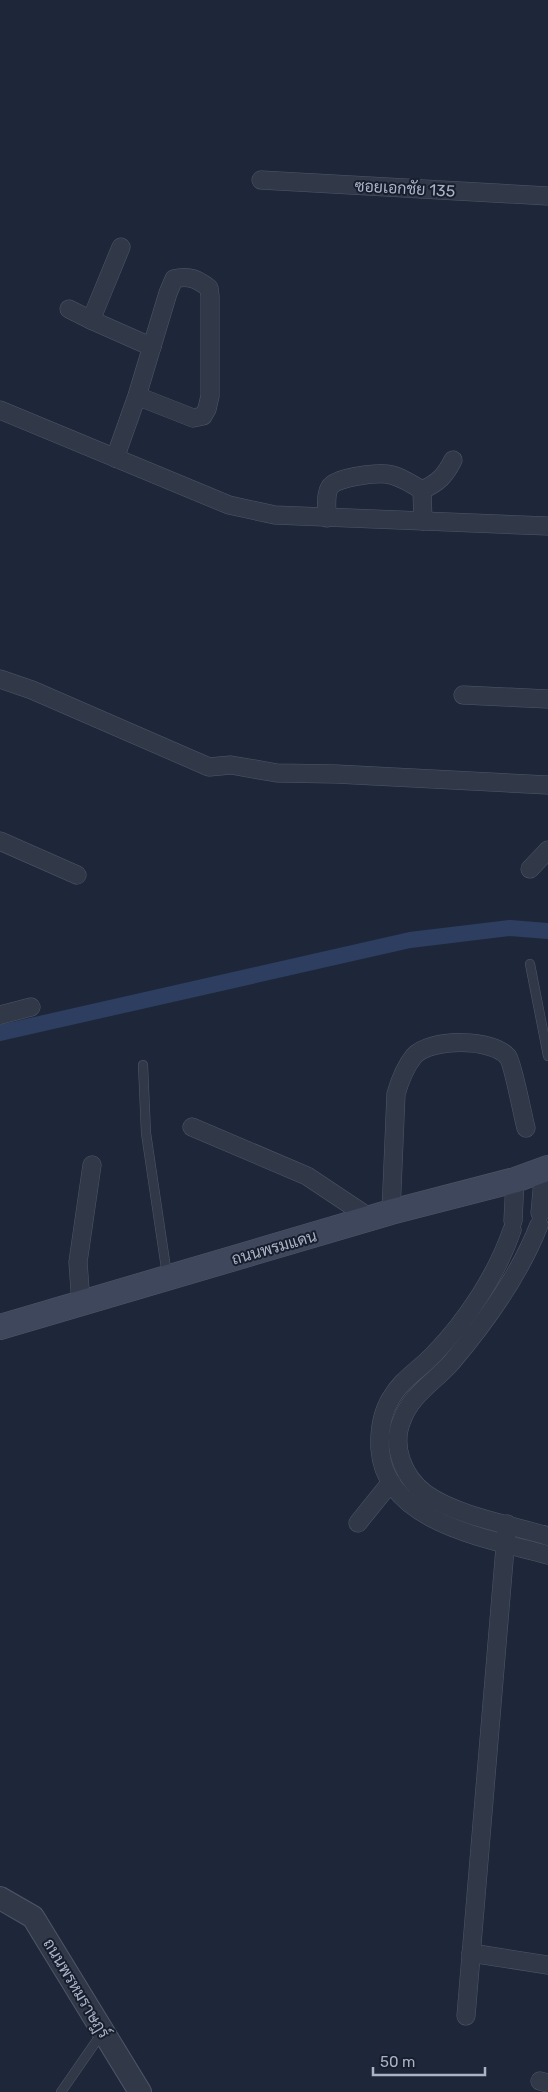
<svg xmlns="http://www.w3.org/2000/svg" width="548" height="2092" font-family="Rubik,Sarabun,sans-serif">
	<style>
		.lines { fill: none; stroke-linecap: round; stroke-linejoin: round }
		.canal { stroke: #2d3e60; stroke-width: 16 }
		.service-casing { stroke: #4f5667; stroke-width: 10 }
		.minor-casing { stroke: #4f5667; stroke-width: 19 }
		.tertiary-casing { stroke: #4f5667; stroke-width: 24 }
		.secondary-casing { stroke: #4f5667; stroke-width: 26 }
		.service { stroke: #313949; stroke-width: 9 }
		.minor { stroke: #313949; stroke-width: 18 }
		.tertiary { stroke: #313949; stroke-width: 22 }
		.secondary { stroke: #3f475d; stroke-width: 25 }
		.labels { text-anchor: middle; stroke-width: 4; stroke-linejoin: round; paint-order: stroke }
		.street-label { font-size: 16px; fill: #abb3c6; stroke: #171e2d }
	</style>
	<rect width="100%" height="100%" fill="#1e2739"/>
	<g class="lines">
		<path class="canal" d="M0 1033 410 940 510 928 548 931"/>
		<g class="service-casing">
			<g id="service">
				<path d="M530 964 548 1056"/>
				<path d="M143 1065 146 1133 167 1275"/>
				<path d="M61 2092 102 2033"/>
			</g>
		</g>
		<g class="minor-casing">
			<g id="minor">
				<path d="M261 180 548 196"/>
				<path d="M121 247 91 320 152 347"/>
				<path d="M69 309 91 320"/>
				<path d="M0 410 229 505 275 515 548 526"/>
				<path d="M115 458 137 396 168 293 174 279C189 275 197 279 209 288L210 296V396L207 409 203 416 193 418 137 396"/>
				<path d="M422 490C438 483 445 476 453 460"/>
				<path d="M327 518C327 509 325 494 330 487 336 477 375 473 386 474 399 475 411 484 422 490L423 521"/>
				<path d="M0 679 32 690 209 767 231 765 277 773 336 774 548 785"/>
				<path d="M463 695 548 699"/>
				<path d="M0 841 77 875"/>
				<path d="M530 869 548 850"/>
				<path d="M0 1015 31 1007"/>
				<path d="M192 1127 307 1176 370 1218"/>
				<path d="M391 1212 396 1094C400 1080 405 1067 414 1056 430 1038 493 1038 508 1057 513 1064 523 1117 526 1128"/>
				<path d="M540 1213 544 1169"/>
				<path d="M513 1221 515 1180"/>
				<path d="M539 1225C519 1276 486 1322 451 1363 434 1382 411 1395 402 1420 391 1446 403 1477 426 1494 457 1516 511 1525 548 1536"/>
				<path d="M512 1230C497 1274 467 1320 434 1354 420 1369 401 1380 391 1398 382 1413 379 1431 380 1449 385 1524 491 1539 548 1555"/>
				<path d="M81 1304 78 1262 92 1165"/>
				<path d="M358 1523 391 1482"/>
				<path d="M471 1953 548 1965"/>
				<path d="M466 2016 507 1524"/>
				<path d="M540 2081 548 2083"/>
			</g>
		</g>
		<g class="tertiary-casing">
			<path id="tertiary" d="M0 1898 33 1917 140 2092"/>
		</g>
		<g class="secondary-casing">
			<path id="secondary" d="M0 1327 391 1212 515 1180 548 1168"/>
		</g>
		<use href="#service" class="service"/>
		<use href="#minor" class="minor"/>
		<use href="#tertiary" class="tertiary"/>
		<use href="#secondary" class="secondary"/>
	</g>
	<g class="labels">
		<g class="street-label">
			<text transform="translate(405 188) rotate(3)" y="6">ซอยเอกชัย 135</text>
			<text transform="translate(274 1247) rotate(-16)" y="6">ถนนพรมแดน</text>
			<text transform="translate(77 1988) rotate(59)" y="6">ถนนพรหมราษฎร์</text>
		</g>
	</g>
	<path d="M373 2067v8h112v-8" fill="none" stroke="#abb3c6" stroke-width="2.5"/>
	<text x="380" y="2067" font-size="15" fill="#abb3c6" stroke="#171e2d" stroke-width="4" paint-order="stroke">50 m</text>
</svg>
